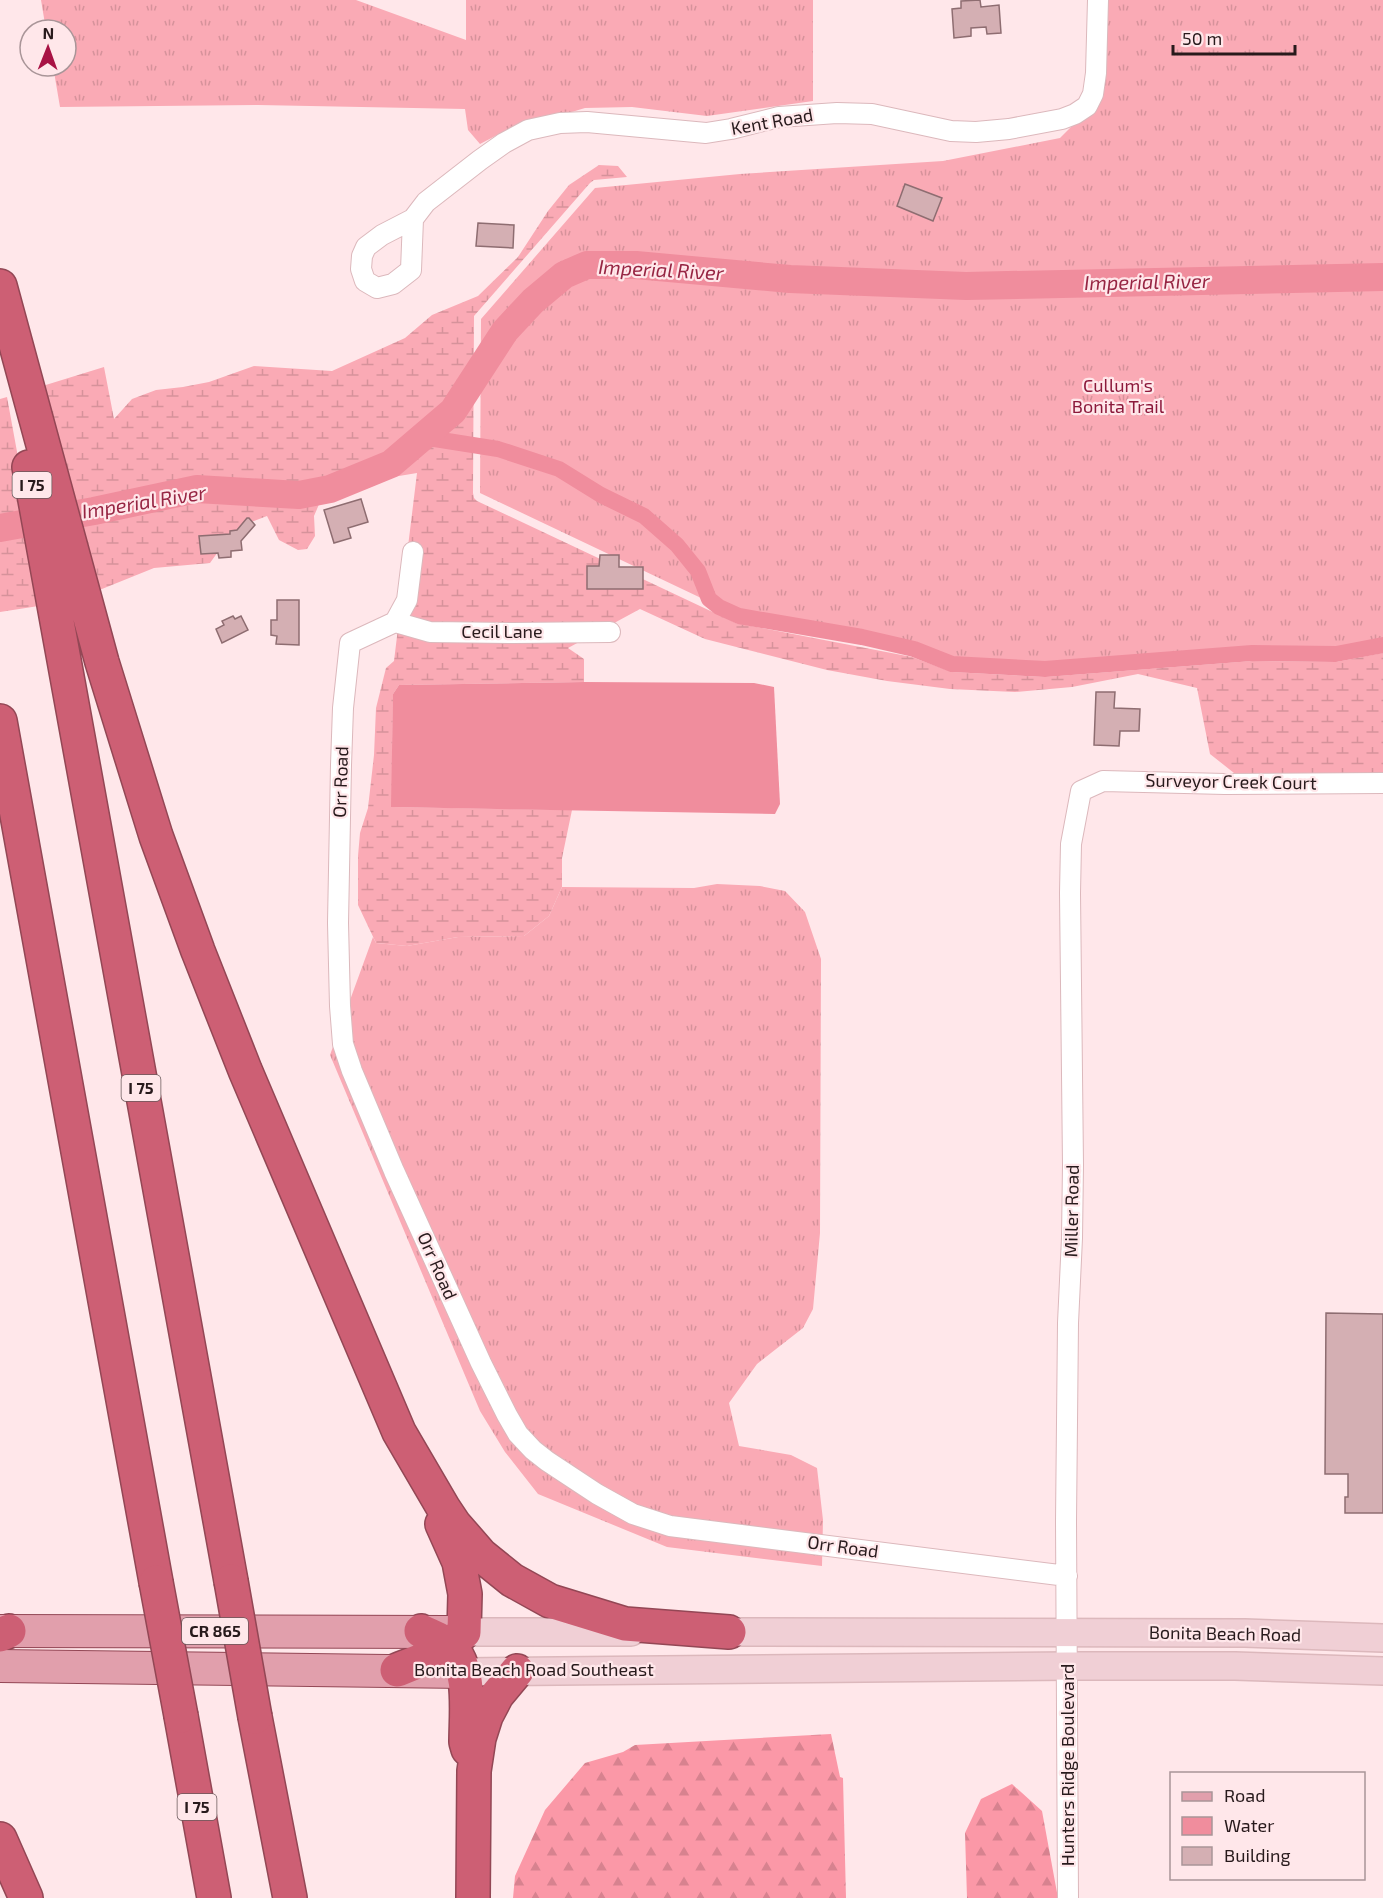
<svg xmlns="http://www.w3.org/2000/svg" width="1383" height="1898" viewBox="0 0 1383 1898" font-family="'Exo 2',sans-serif">
	<style>
		.grass { fill: url(#grass-tufts) }
		.forest { fill: url(#forest-firs) }
		.wetland { fill: url(#wetland-marsh) }
		.water { fill: #f08d9d }
		.lines { fill: none; stroke-linecap: round; stroke-linejoin: round }
		.canal { stroke: #f08d9d; stroke-width: 16 }
		.river { stroke: #f08d9d; stroke-width: 28 }
		.building { fill: #d4afb3; stroke: #8e6d71; stroke-width: 1.5 }
		.street-casing { stroke: #dcb8bc; stroke-width: 22 }
		.secondary-casing { stroke: #dcb8bc; stroke-width: 30 }
		.primary-casing { stroke: #934755; stroke-width: 34 }
		.highway-casing { stroke: #934755; stroke-width: 36 }
		.street { stroke: #fff; stroke-width: 20 }
		.secondary { stroke: #f0cfd5; stroke-width: 27 }
		.primary { stroke: #e19fac; stroke-width: 32 }
		.highway { stroke: #cd5f74; stroke-width: 33 }
		.highway-bridge-casing { stroke: #934755; stroke-width: 36; stroke-linecap: butt }
		.highway-bridge { stroke: #cd5f74; stroke-width: 33 }
		.labels { text-anchor: middle; stroke-width: 4.5; stroke-linejoin: round; paint-order: stroke }
		.shield { fill: #ffe7ea; stroke: #68585a; stroke-width: 1.5 }
		.shield-label { font-size: 16px; font-weight: bold; fill: #281a1c }
		.street-label { font-size: 18px; fill: #281a1c; stroke: #ffe7ea }
		.park-label { font-size: 18px; fill: #8c193b; stroke: #ffe7ea }
		.water-label { font-size: 20px; font-style: italic; fill: #972543; stroke: #ffe7ea }
	</style>
	<defs>
		<pattern id="grass-tufts" width="24" height="20" patternUnits="userSpaceOnUse" patternTransform="scale(1.5)"><rect width="24" height="20" fill="#faaab5"/><path d="M3 7l-1-3M5 7V3M7 7l1-3M15 17l-1-3M17 17v-4M19 17l1-3" fill="none" stroke="#d6929b"/></pattern>
		<pattern id="forest-firs" width="22" height="20" patternUnits="userSpaceOnUse" patternTransform="scale(1.5)"><rect width="22" height="20" fill="#fb98a7"/><path d="M5 1l3.5 6h-7zM16 11l3.5 6h-7z" fill="#d7828f"/></pattern>
		<pattern id="wetland-marsh" width="20" height="14" patternUnits="userSpaceOnUse" patternTransform="scale(1.5)"><rect width="20" height="14" fill="#faaab5"/><path d="M1 5h8M5 5V1M11 12h8M15 12V8" fill="none" stroke="#d6929b"/></pattern>
	</defs>
	<rect width="100%" height="100%" fill="#ffe7ea"/>
	<!-- grass -->
	<path class="grass" d="M 41,0 L 356,0 L 466,40 L 466,0 L 813,0 L 813,101 L 707,116 L 632,107 L 585,108 L 499,134 L 480,144 L 468,130 L 465,109 L 258,105 L 60,107 L 53,66 L 66,66 L 66,30 L 46,30 Z
		M 1105,0 L 1383,0 L 1383,645 L 1336,654 L 1252,653 L 1045,669 L 952,664 L 914,649 L 739,616 L 480,493 L 481,319 L 595,188 L 740,174 L 943,161 L 1060,138 L 1104,94 Z
		M 717,884 L 760,886 L 785,891 L 805,912 L 821,959 L 820,1233 L 813,1309 L 803,1328 L 757,1364 L 729,1403 L 739,1446 L 791,1455 L 817,1468 L 823,1520 L 822,1566 L 667,1547 L 538,1494 L 505,1452 L 480,1411 L 330,1055 L 373,937 L 376,943 L 407,946 L 458,937 L 524,936 L 549,916 L 562,887 L 694,888 Z"/>
	<!-- forest -->
	<path class="forest" d="M 831,1734 L 840,1777 L 843,1778 L 846,1898 L 513,1898 L 515,1876 L 545,1810 L 585,1763 L 623,1752 L 635,1745 Z
		M 1012,1784 L 1042,1811 L 1058,1898 L 967,1898 L 965,1833 L 981,1799 Z"/>
	<!-- wetland -->
	<path class="wetland" d="M 599,165 L 618,166 L 627,177 L 594,180 L 590,183 L 474,316 L 473,493 L 474,498 L 477,501 L 736,623 L 912,657 L 952,672 L 1045,677 L 1252,661 L 1336,662 L 1383,653 L 1383,783 L 1253,788 L 1210,754 L 1197,688 L 1138,674 L 1072,687 L 1015,692 L 950,689 L 887,681 L 827,670 L 705,639 L 640,609 L 568,648 L 584,659 L 584,682 L 399,685 L 393,694 L 392,807 L 572,810 L 562,858 L 562,887 L 549,916 L 524,936 L 458,937 L 407,946 L 376,943 L 358,905 L 358,856 L 360,833 L 368,808 L 374,755 L 376,708 L 386,668 L 394,661 L 417,473 L 393,477 L 368,488 L 335,494 L 320,502 L 314,516 L 315,536 L 307,549 L 298,550 L 279,540 L 267,516 L 243,525 L 225,542 L 210,563 L 154,568 L 92,593 L 36,388 L 104,367 L 114,419 L 132,399 L 156,390 L 183,387 L 209,382 L 254,366 L 332,371 L 405,338 L 432,315 L 478,296 L 518,257 L 548,211 L 569,185 Z
		M 7,397 L 45,605 L 0,612 L 0,399 Z"/>
	<!-- water -->
	<path class="water" d="M 584,682 L 754,683 L 774,687 L 780,804 L 775,814 L 391,807 L 393,694 L 399,685 Z"/>
	<g class="lines">
		<!-- canal -->
		<path class="canal" d="M 422,437 L 498,449 L 559,469 L 601,495 L 644,516 L 677,545 L 698,571 L 709,599 L 719,607 L 739,616 L 862,637 L 914,649 L 952,664 L 1045,669 L 1252,653 L 1336,654 L 1383,645"/>
		<!-- river -->
		<path class="river" d="M 0,528 L 94,511 L 197,489 L 299,495 L 330,489 L 391,464 L 453,411 L 505,331 L 533,301 L 564,275 L 587,265 L 636,265 L 790,279 L 966,286 L 1383,277"/>
	</g>
	<!-- building -->
	<path class="building" d="M 980,0 L 981,7 L 999,5 L 1001,33 L 987,34 L 986,27 L 971,28 L 971,36 L 954,38 L 952,9 L 961,8 L 961,1 Z
		M 905,184 L 942,198 L 933,221 L 897,206 Z
		M 478,223 L 514,225 L 513,248 L 476,246 Z
		M 361,499 L 368,522 L 348,528 L 351,538 L 334,543 L 324,510 Z
		M 247,518 L 249,518 L 255,525 L 241,541 L 242,550 L 231,551 L 231,557 L 219,558 L 218,553 L 201,554 L 199,536 L 230,534 L 230,531 L 237,530 Z
		M 600,555 L 619,555 L 619,567 L 643,567 L 643,589 L 587,589 L 587,566 L 599,566 Z
		M 277,600 L 299,600 L 299,645 L 276,644 L 277,636 L 271,635 L 271,620 L 277,620 Z
		M 233,616 L 235,619 L 241,616 L 248,630 L 222,643 L 216,629 L 224,625 L 222,621 Z
		M 1096,692 L 1115,692 L 1114,708 L 1140,709 L 1139,731 L 1120,731 L 1119,746 L 1094,745 Z
		M 1326,1313 L 1383,1314 L 1383,1513 L 1345,1513 L 1345,1497 L 1348,1497 L 1348,1474 L 1325,1474 Z"/>
	<g class="lines">
		<defs>
			<path id="street" d="M 413,219 L 411,270 L 393,284 L 377,288 L 365,281 L 361,269 L 362,256 L 366,247 L 382,235 L 413,219 L 426,202 L 480,160 L 504,143 L 528,130 L 560,123 L 587,122 L 706,133 L 731,129 L 779,117 L 837,113 L 872,114 L 951,131 L 976,132 L 1009,129 L 1062,119 L 1075,114 L 1087,106 L 1093,94 L 1096,73 L 1098,0
				M 413,552 L 407,600 L 395,622 L 350,643 L 343,708 L 341,765 L 338,923 L 340,1006 L 343,1044 L 352,1071 L 394,1171 L 481,1363 L 507,1415 L 518,1434 L 533,1450 L 547,1461 L 597,1494 L 633,1514 L 670,1526 L 1067,1576
				M 395,622 L 430,632 L 514,633 L 610,632
				M 1068,1898 L 1066,1521 L 1068,1323 L 1072,1238 L 1073,1165 L 1070,893 L 1071,844 L 1081,791 L 1103,781 L 1225,784 L 1383,783"/>
			<path id="secondary" d="M 464,1632 L 631,1632
				M 708,1632 L 1245,1633 L 1383,1638
				M 464,1672 L 1068,1666 L 1235,1666 L 1383,1671"/>
			<path id="primary" d="M 0,1631 L 448,1632
				M 0,1666 L 464,1672"/>
			<path id="highway" d="M 0,286 L 102,662 L 156,836 L 198,951 L 245,1070 L 399,1432 L 444,1509 L 454,1524 L 481,1555 L 512,1580 L 550,1601 L 625,1624 L 729,1632
				M 29,467 L 231,1581
				M 0,721 L 156,1582
				M 421,1631 C 431,1636 442,1639 450,1647 C 472,1668 466,1713 466,1742 L 468,1749
				M 0,1635 L 9,1631
				M 397,1670 C 426,1659 441,1654 464,1632 L 465,1594 L 459,1562 L 442,1524
				M 181,1716 L 214,1898
				M 255,1717 L 290,1898
				M 0,1839 L 26,1898
				M 473,1898 L 474,1771 L 479,1738 L 486,1716 L 497,1695 L 517,1671"/>
		</defs>
		<!-- street casing -->
		<use href="#street" class="street-casing"/>
		<!-- secondary casing -->
		<use href="#secondary" class="secondary-casing"/>
		<!-- primary casing -->
		<use href="#primary" class="primary-casing"/>
		<!-- highway casing -->
		<use href="#highway" class="highway-casing"/>
		<!-- street -->
		<use href="#street" class="street"/>
		<!-- secondary -->
		<use href="#secondary" class="secondary"/>
		<!-- primary -->
		<use href="#primary" class="primary"/>
		<!-- highway -->
		<use href="#highway" class="highway"/>
		<defs>
			<path id="highway-bridge" d="M 231,1581 L 255,1717
				M 156,1582 L 181,1716"/>
		</defs>
		<!-- highway-bridge casing -->
		<use href="#highway-bridge" class="highway-bridge-casing"/>
		<!-- highway-bridge -->
		<use href="#highway-bridge" class="highway-bridge"/>
	</g>
	<g class="labels">
		<!-- shield labels -->
		<g class="shield">
			<rect x="12.5" y="472" width="39" height="26" rx="4.5"/>
			<rect x="121.5" y="1075" width="39" height="26" rx="4.5"/>
			<rect x="182" y="1618" width="66" height="26" rx="4.5"/>
			<rect x="177.5" y="1794" width="39" height="26" rx="4.5"/>
		</g>
		<g class="shield-label">
			<text x="32" y="491">I 75</text>
			<text x="141" y="1094">I 75</text>
			<text x="215" y="1637">CR 865</text>
			<text x="197" y="1813">I 75</text>
		</g>
		<!-- street labels -->
		<g class="street-label">
			<text transform="translate(772 122) rotate(-10)" y="6">Kent Road</text>
			<text x="502" y="638">Cecil Lane</text>
			<text transform="translate(341 782) rotate(-88)" y="6">Orr Road</text>
			<text transform="translate(1231 782) rotate(1)" y="6">Surveyor Creek Court</text>
			<text transform="translate(1072 1211) rotate(-89)" y="6">Miller Road</text>
			<text transform="translate(437 1266) rotate(66)" y="6">Orr Road</text>
			<text transform="translate(843 1547) rotate(8)" y="6">Orr Road</text>
			<text transform="translate(1225 1634) rotate(1)" y="6">Bonita Beach Road</text>
			<text x="534" y="1676">Bonita Beach Road Southeast</text>
			<text transform="translate(1068 1765) rotate(-90)" y="6">Hunters Ridge Boulevard</text>
		</g>
		<!-- park labels -->
		<g class="park-label">
			<text x="1118" y="392">Cullum's<tspan x="1118" dy="21">Bonita Trail</tspan></text>
		</g>
		<!-- water labels -->
		<g class="water-label">
			<text transform="translate(661 270) rotate(3)" y="7">Imperial River</text>
			<text transform="translate(1147 282) rotate(-1)" y="7">Imperial River</text>
			<text transform="translate(144 502) rotate(-9)" y="7">Imperial River</text>
		</g>
	</g>
	<!-- legend -->
	<rect x="1170" y="1772" width="195" height="108" fill="#ffe7ea" stroke="#a99598" stroke-width="1.5"/>
	<rect x="1182" y="1792" width="30" height="9" fill="#e19fac" stroke="#a99598" stroke-width="1.5"/>
	<text x="1224" y="1802" font-size="18" fill="#281a1c">Road</text>
	<rect x="1182" y="1817" width="30" height="18" fill="#f08d9d" stroke="#a99598" stroke-width="1.5"/>
	<text x="1224" y="1832" font-size="18" fill="#281a1c">Water</text>
	<rect x="1182" y="1847" width="30" height="18" fill="#d4afb3" stroke="#a99598" stroke-width="1.5"/>
	<text x="1224" y="1862" font-size="18" fill="#281a1c">Building</text>
	<!-- north arrow -->
	<g transform="translate(48 48) rotate(1)"><circle r="28" fill="#ffe7ea" stroke="#a99598" stroke-width="1.5"/>
	<path d="M0-4.5L10 22L0 15L-10 22Z" fill="#a81244"/>
	<text y="-9" font-size="16" font-weight="bold" text-anchor="middle" fill="#281a1c">N</text>
	</g>
	<!-- scale -->
	<path d="M1173 45v9h122v-9" fill="none" stroke="#281a1c" stroke-width="3"/>
	<text x="1182" y="45" font-size="18" fill="#281a1c" stroke="#ffe7ea" stroke-width="4.5" paint-order="stroke">50 m</text>
</svg>
